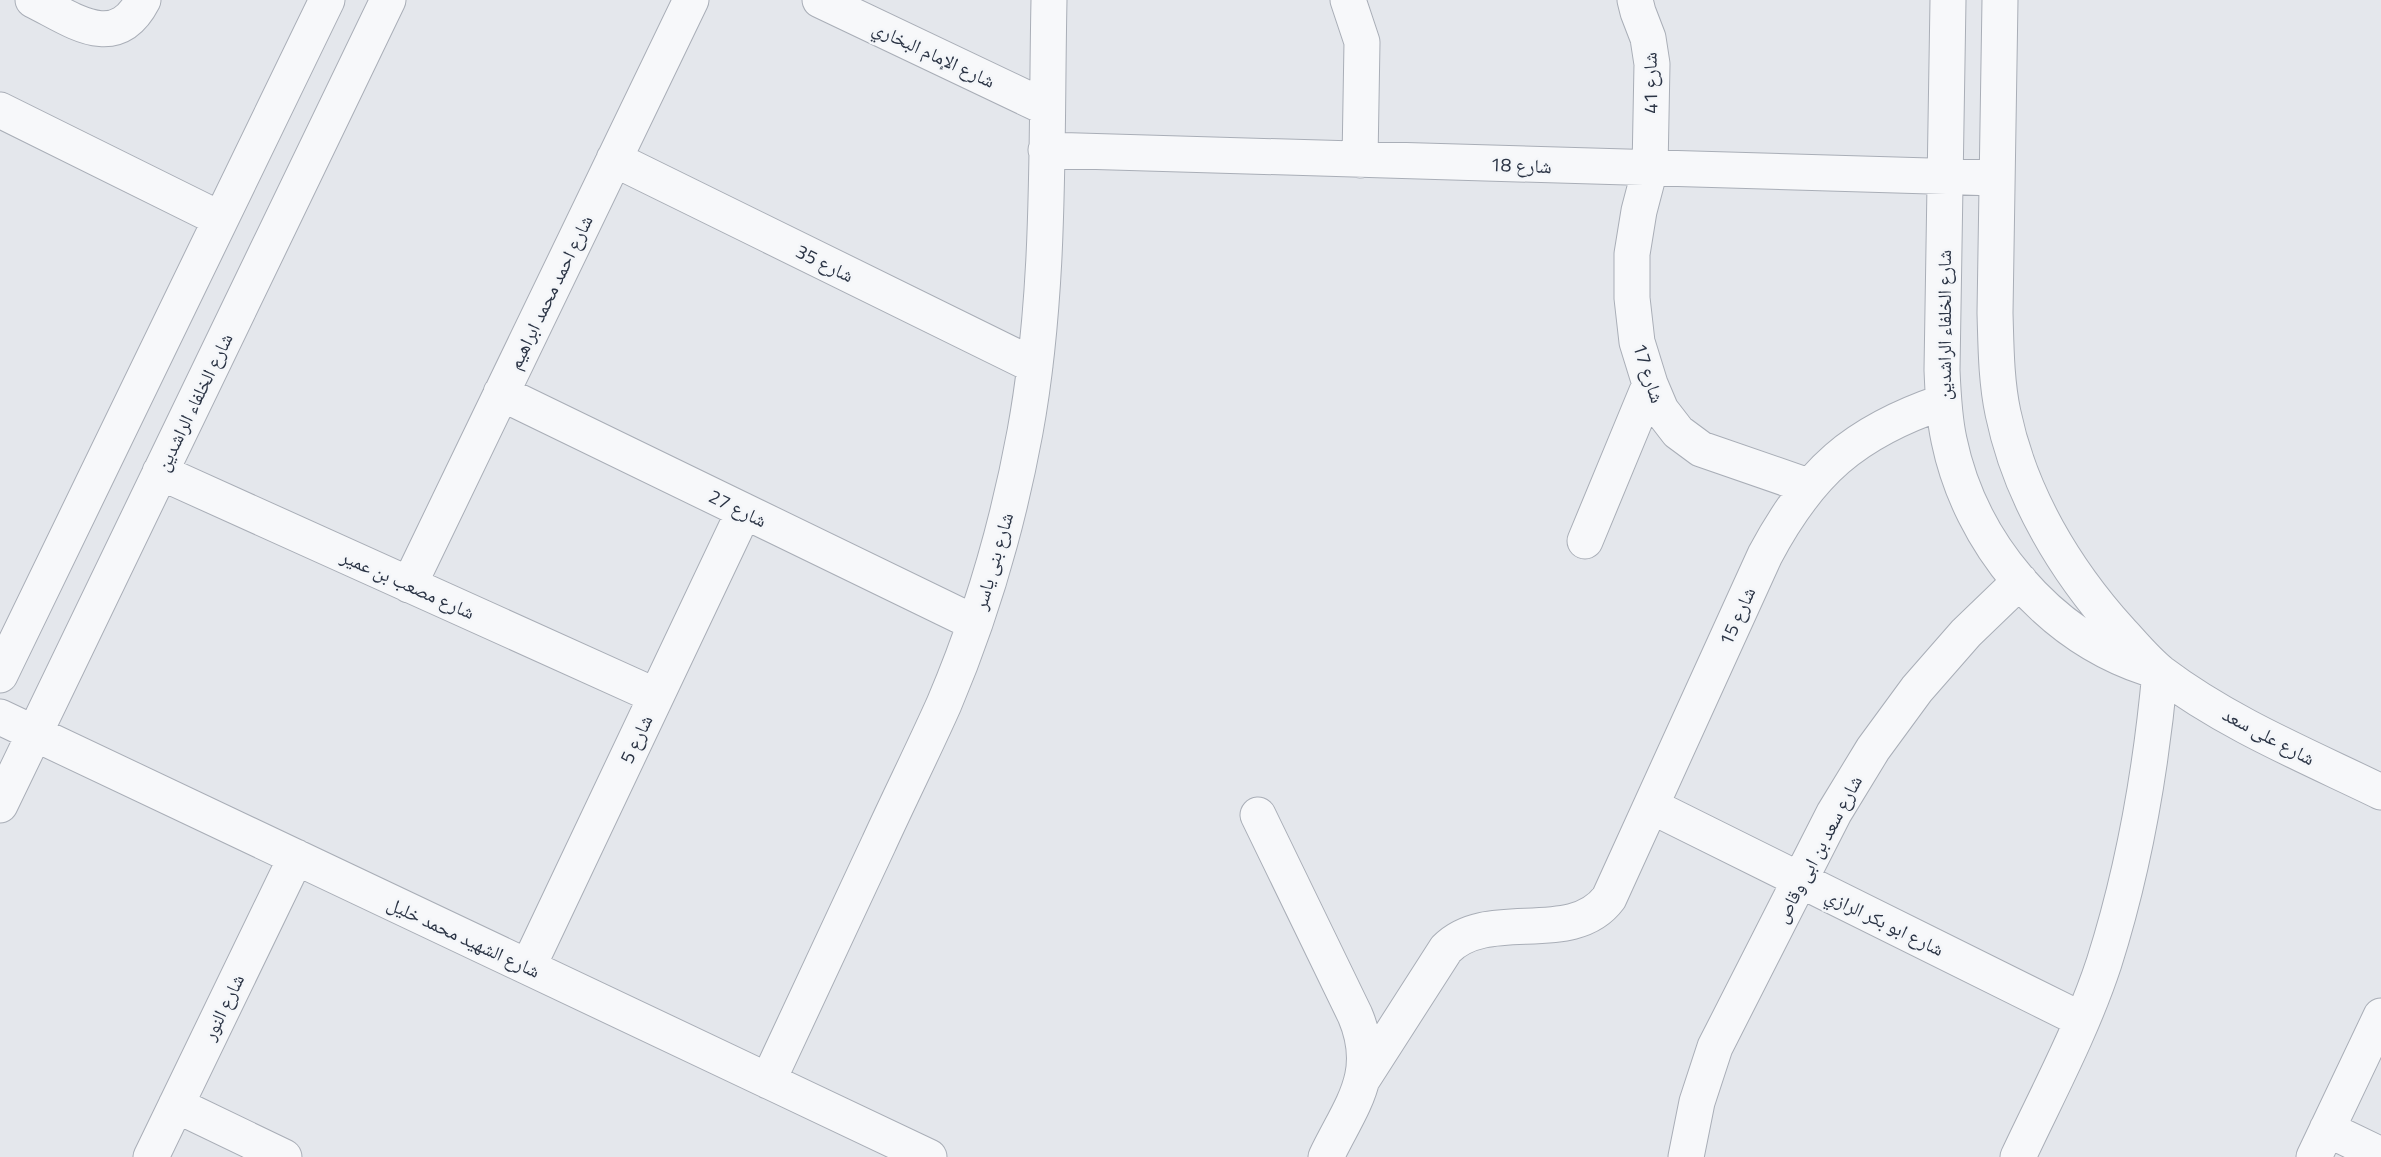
<svg xmlns="http://www.w3.org/2000/svg" width="2381" height="1157" viewBox="0 0 2381 1157" font-family="'Titillium Web','Noto Naskh Arabic',sans-serif">
	<style>
		.lines { fill: none; stroke-linecap: round; stroke-linejoin: round }
		.minor-casing { stroke: #a9aeb7; stroke-width: 37 }
		.minor { stroke: #f7f8fa; stroke-width: 35 }
		.labels { text-anchor: middle; stroke-width: 5; stroke-linejoin: round; paint-order: stroke }
		.street-label { font-size: 19px; fill: #2b3445; stroke: #f4f6f9 }
	</style>
	<rect width="100%" height="100%" fill="#e4e7ec"/>
	<g class="lines">
		<defs>
			<path id="minor" d="M 33,0 C 72,19 115,54 143,0
				M 820,0 L 1047,108
				M 1348,0 L 1362,42 L 1360,160
				M 1635,0 L 1638,12 L 1648,38 L 1652,64 L 1650,169 L 1639,211 L 1632,254 L 1632,298 L 1637,342 L 1650,384 L 1661,410 L 1678,432 L 1701,449 L 1808,486
				M 1948,0 L 1942,370 C 1943,394 1944,417 1949,440 C 1970,542 2047,635 2147,668
				M 2000,0 L 1995,313 C 1996,346 1996,380 2003,413 C 2020,495 2065,570 2120,631 C 2133,645 2146,661 2161,673 C 2227,723 2307,756 2381,792
				M 0,110 L 220,219
				M 1046,150 L 1997,178
				M 614,159 L 1035,366
				M 501,393 L 975,623
				M 160,472 L 656,696
				M 1585,541 L 1650,384
				M 409,585 L 691,0
				M 0,675 L 327,0
				M 0,717 L 929,1157
				M 0,805 L 388,0
				M 1651,806 L 2082,1020
				M 1258,815 L 1355,1015 C 1380,1074 1351,1105 1326,1157
				M 528,967 L 744,511
				M 1362,1080 L 1446,949 C 1488,906 1572,948 1609,898 L 1765,555 C 1809,472 1854,432 1943,402
				M 768,1081 C 805,1001 842,922 879,843 C 900,797 923,751 944,704 C 981,617 1008,524 1025,432 C 1051,290 1046,144 1049,0
				M 176,1105 L 284,1157
				M 2327,1129 L 2381,1155
				M 151,1157 L 296,857
				M 1686,1157 L 1697,1102 L 1715,1047 L 1834,813 L 1873,749 L 1917,689 L 1966,633 L 2020,581
				M 2018,1157 C 2048,1093 2082,1030 2104,963 C 2134,869 2151,770 2160,672
				M 2314,1157 L 2381,1016"/>
		</defs>
		<!-- minor casing -->
		<use href="#minor" class="minor-casing"/>
		<!-- minor -->
		<use href="#minor" class="minor"/>
	</g>
	<g class="labels">
		<!-- street labels -->
		<g class="street-label">
			<text transform="translate(934 54) rotate(25)" y="7">شارع الإمام البخاري</text>
			<text transform="translate(1650 83) rotate(-91)" y="7">شارع 41</text>
			<text transform="translate(1521 165) rotate(2)" y="7">شارع 18</text>
			<text transform="translate(825 263) rotate(26)" y="7">شارع 35</text>
			<text transform="translate(550 292) rotate(-64)" y="7">شارع احمد محمد ابراهيم</text>
			<text transform="translate(1944 325) rotate(-90)" y="7">شارع الخلفاء الراشدين</text>
			<text transform="translate(1649 373) rotate(72)" y="7">شارع 17</text>
			<text transform="translate(194 402) rotate(-64)" y="7">شارع الخلفاء الراشدين</text>
			<text transform="translate(738 508) rotate(26)" y="7">شارع 27</text>
			<text transform="translate(993 561) rotate(-74)" y="7">شارع بنى ياسر</text>
			<text transform="translate(408 584) rotate(24)" y="7">شارع مصعب بن عمير</text>
			<text transform="translate(1737 616) rotate(-66)" y="7">شارع 15</text>
			<text transform="translate(2269 736) rotate(28)" y="7">شارع على سعد</text>
			<text transform="translate(636 739) rotate(-65)" y="7">شارع 5</text>
			<text transform="translate(1818 849) rotate(-62)" y="7">شارع سعد بن ابى وقاص</text>
			<text transform="translate(1885 922) rotate(26)" y="7">شارع ابو بكر الرازي</text>
			<text transform="translate(464 937) rotate(25)" y="7">شارع الشهيد محمد خليل</text>
			<text transform="translate(223 1007) rotate(-64)" y="7">شارع النور</text>
		</g>
	</g>
</svg>
